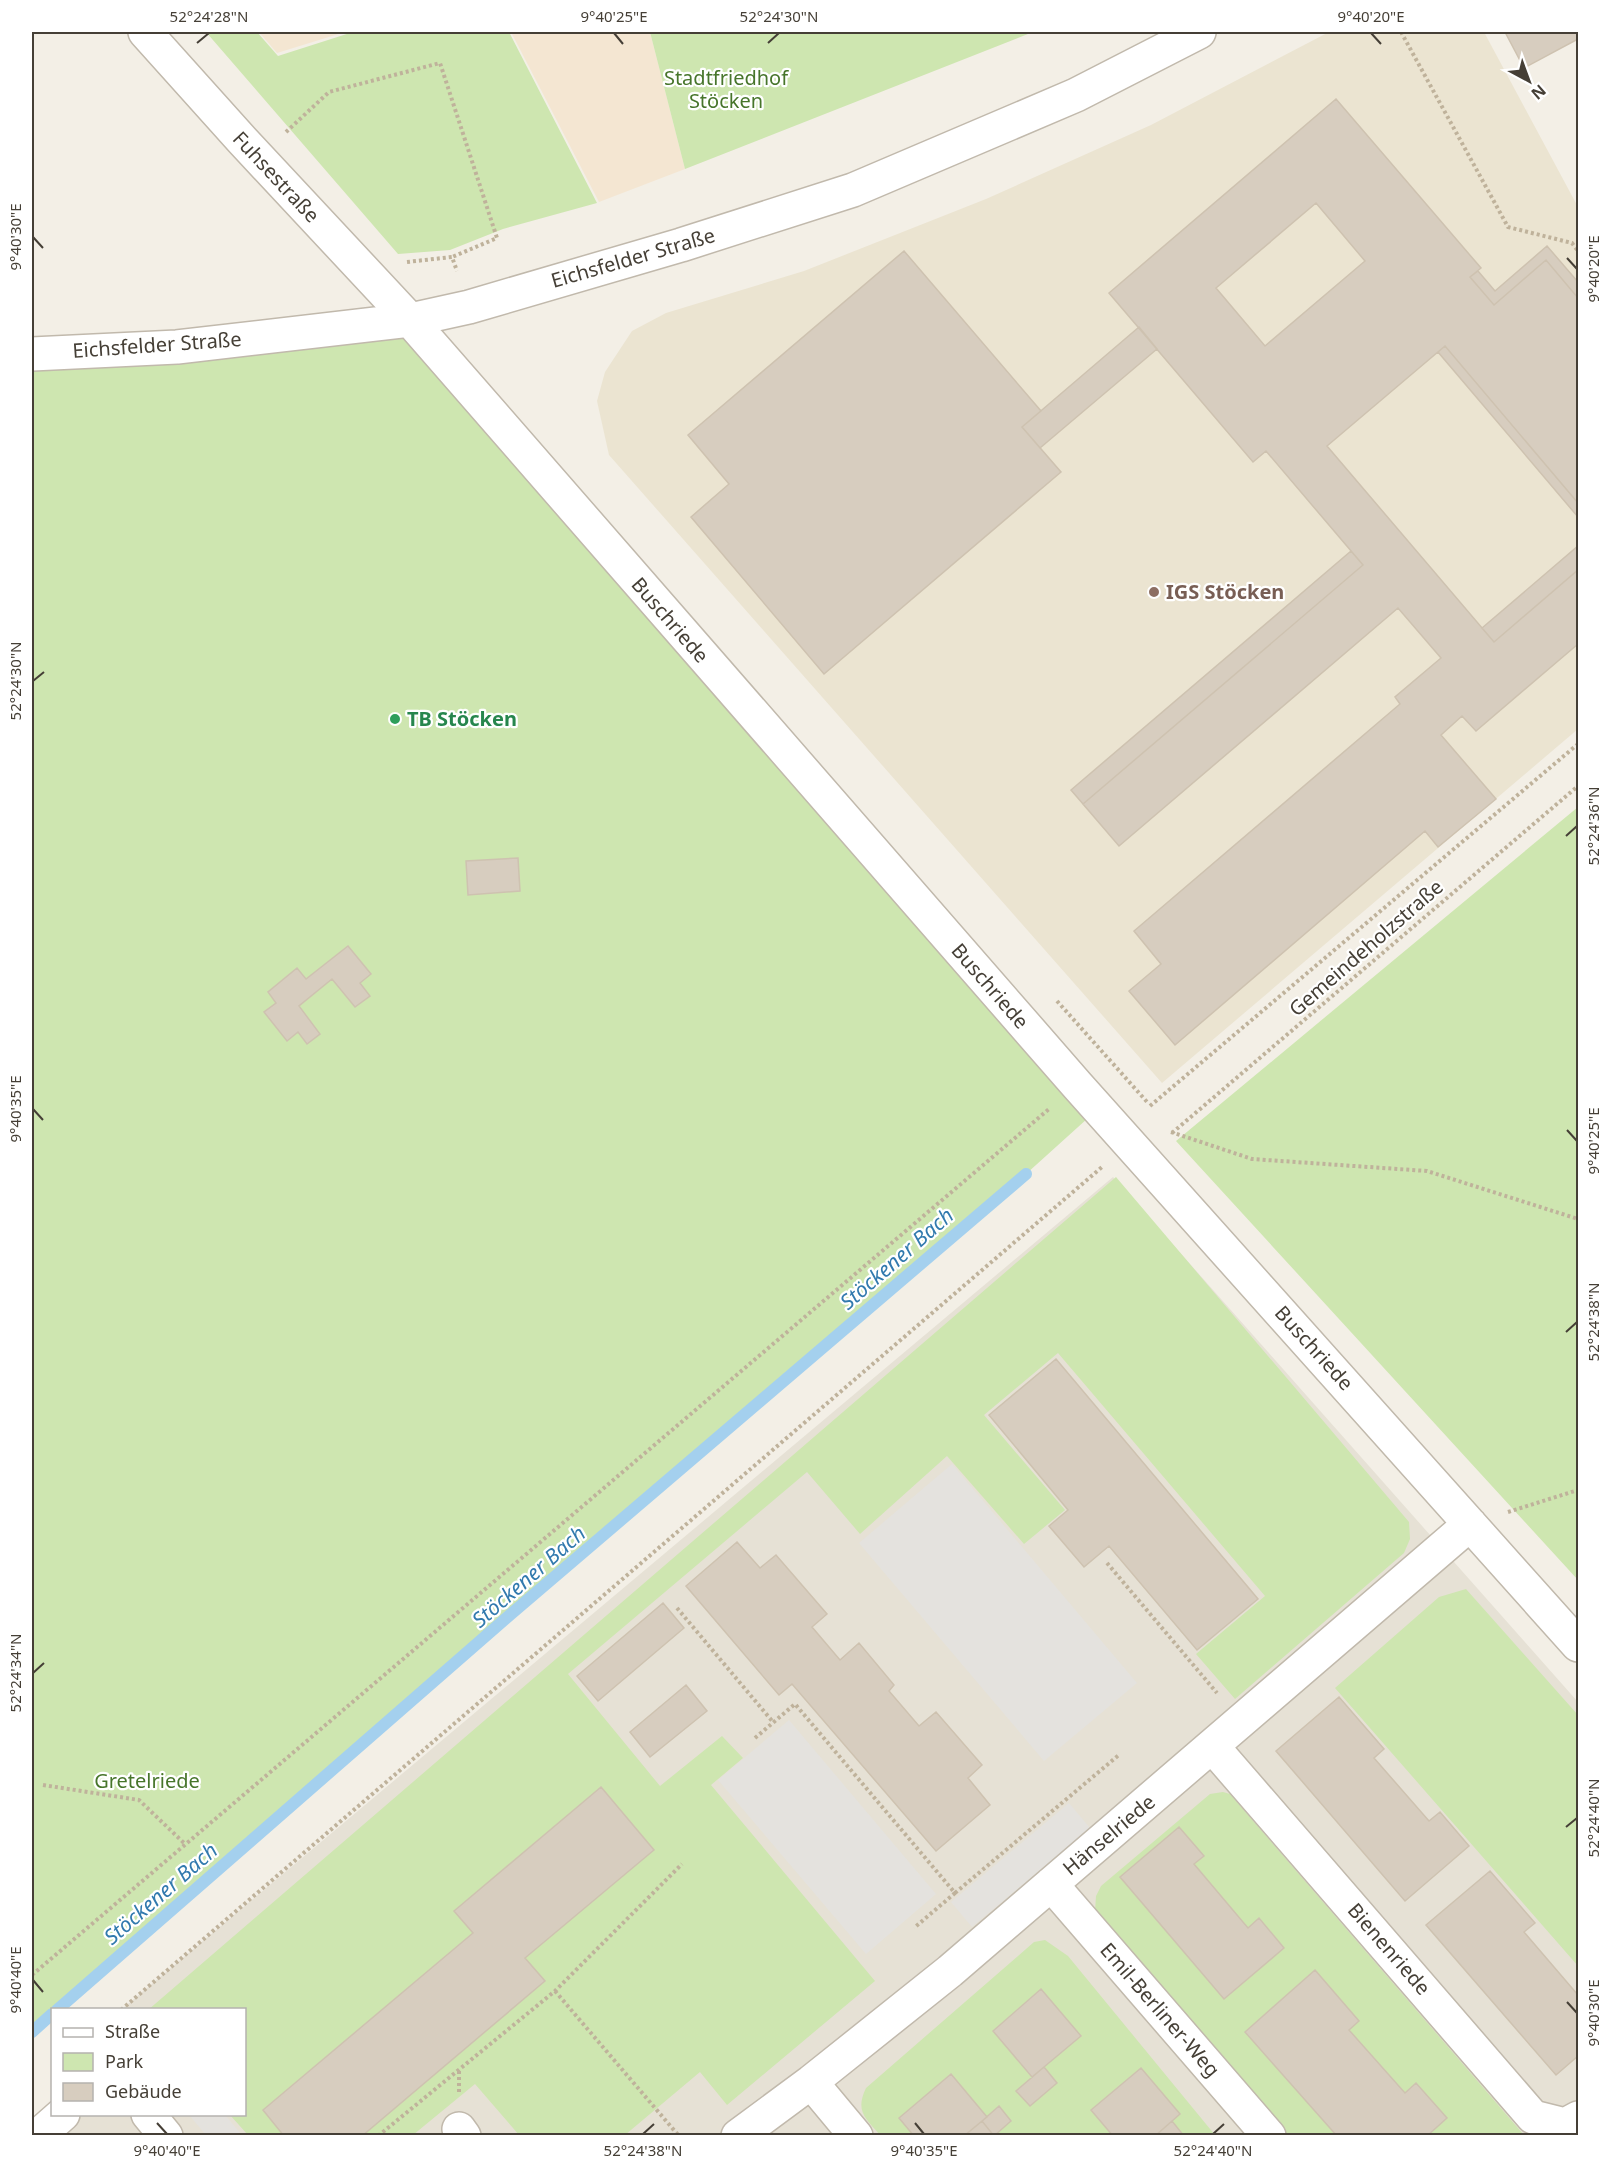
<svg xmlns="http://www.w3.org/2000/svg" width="1610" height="2167" viewBox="0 0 1610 2167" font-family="'Noto Sans',sans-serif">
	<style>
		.residential { fill: #e6e1d5 }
		.commercial { fill: #f4e6d2 }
		.education { fill: #ebe4d1 }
		.green { fill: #cee6b0 }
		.parking { fill: #e4e2de }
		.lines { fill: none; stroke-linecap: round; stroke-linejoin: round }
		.stream { stroke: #a4d0ee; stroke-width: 12 }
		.building { fill: #d7cdbf; stroke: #cec2b0; stroke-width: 1.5; fill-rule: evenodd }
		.minor-casing { stroke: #c1b9ac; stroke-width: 36 }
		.path { stroke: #bfb29b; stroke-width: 4; stroke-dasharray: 3 3; stroke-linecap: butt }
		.minor { stroke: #fff; stroke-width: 33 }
		.ticks { fill: none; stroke: #453f36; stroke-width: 2 }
		.education-dot { fill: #8d6e63; stroke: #fff; stroke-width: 2 }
		.leisure-dot { fill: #2e9e5b; stroke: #fff; stroke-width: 2 }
		.labels { text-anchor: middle; stroke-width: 4.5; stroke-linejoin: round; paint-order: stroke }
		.park-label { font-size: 20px; fill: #47752b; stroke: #fff }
		.street-label { font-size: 20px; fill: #453f36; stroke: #fff }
		.education-label { font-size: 20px; font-weight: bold; fill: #785e54; stroke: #fff; text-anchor: start }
		.leisure-label { font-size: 20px; font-weight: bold; fill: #27864d; stroke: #fff; text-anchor: start }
		.water-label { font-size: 21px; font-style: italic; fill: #327aae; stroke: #fff }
		.neatline { fill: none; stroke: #453f36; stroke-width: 2 }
		.ticks-label { font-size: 15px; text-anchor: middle; fill: #453f36 }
	</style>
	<rect width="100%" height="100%" fill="#f3efe6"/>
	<!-- residential -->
	<path class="residential" d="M 1113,1177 L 1578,1702 L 1578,2135 L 38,2136 L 63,2115 L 244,2114 L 244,2010 L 122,2009 Z"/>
	<!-- commercial -->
	<path class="commercial" d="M 259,32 L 345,32 L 277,53 Z
		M 511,32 L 650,32 L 685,169 L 599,202 Z"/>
	<!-- education -->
	<path class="education" d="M 1329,32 L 1484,32 L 1578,207 L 1578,729 L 1162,1083 L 609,455 L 597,401 L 605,372 L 632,331 L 666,313 L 804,271 L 986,199 L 1151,125 Z"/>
	<!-- green -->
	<path class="green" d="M 206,32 L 257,32 L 278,56 L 353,32 L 509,32 L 597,203 L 503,229 L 450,250 L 398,254 Z
		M 650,32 L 1033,32 L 685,169 Z
		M 410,320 L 1098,1109 L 1026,1174 L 511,1614 L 57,2009 L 52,2010 L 52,2014 L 32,2032 L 32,354 Z
		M 1578,807 L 1578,1580 L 1176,1141 Z
		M 1116,1177 L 1409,1522 L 1410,1539 L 1404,1553 L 1235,1699 L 1196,1654 L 1265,1596 L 1058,1353 L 984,1415 L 1065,1510 L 1024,1544 L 947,1456 L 860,1534 L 807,1472 L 568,1674 L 660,1786 L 722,1736 L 743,1758 L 711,1785 L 875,1981 L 727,2105 L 700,2072 L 625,2135 L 519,2135 L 475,2084 L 413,2135 L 248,2135 L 230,2115 L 244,2114 L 244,2010 L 148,2010 Z
		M 1466,1589 L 1578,1715 L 1578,1966 L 1335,1688 L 1439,1597 Z
		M 1223,1792 L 1230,1794 L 1524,2135 L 1284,2135 L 1095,1911 L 1096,1896 L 1101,1886 L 1210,1794 Z
		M 1045,1940 L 1068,1956 L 1215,2135 L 880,2135 C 865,2118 855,2111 866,2088 L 1034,1942 Z"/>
	<!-- parking -->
	<path class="parking" d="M 952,1464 L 1137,1683 L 1044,1761 L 859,1543 Z
		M 789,1720 L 936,1894 L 866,1954 L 718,1780 Z
		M 1069,1803 L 1090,1828 L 972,1927 L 951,1902 Z
		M 189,2115 L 225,2115 L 242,2135 L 206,2135 Z"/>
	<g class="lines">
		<!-- stream -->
		<path class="stream" d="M 57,2010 L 511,1614 L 1026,1174
			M 32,2032 L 52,2014"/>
	</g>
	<!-- building -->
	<path class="building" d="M 1505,32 L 1578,32 L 1578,39 L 1524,68 Z
		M 1336,99 L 1481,268 L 1470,277 L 1494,305 L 1546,260 L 1578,298 L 1578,503 L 1445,346 L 1327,446 L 1494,642 L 1578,570 L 1578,644 L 1476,731 L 1462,716 L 1441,735 L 1496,799 L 1438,847 L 1425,831 L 1175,1045 L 1129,991 L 1161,964 L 1134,931 L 1400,704 L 1395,697 L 1441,658 L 1398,608 L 1119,846 L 1083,804 L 1363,565 L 1266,451 L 1253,462 L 1109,293 ZM 1316,203 L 1365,261 L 1265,346 L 1216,288 Z
		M 1547,246 L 1578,282 L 1578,298 L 1546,260 L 1494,305 L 1470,277 L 1478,271 L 1495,291 Z
		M 904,251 L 1041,411 L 1022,427 L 1061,472 L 824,674 L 691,517 L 729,484 L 688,435 Z
		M 1139,327 L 1157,349 L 1040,448 L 1022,427 Z
		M 1445,346 L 1578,503 L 1578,517 L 1438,352 Z
		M 1578,546 L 1578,570 L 1494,642 L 1482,628 Z
		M 1351,551 L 1363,565 L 1083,804 L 1071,790 Z
		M 518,858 L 520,891 L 468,895 L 466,861 Z
		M 348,946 L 371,974 L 360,983 L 370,996 L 355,1007 L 332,979 L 299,1006 L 320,1034 L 307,1044 L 298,1032 L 287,1041 L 264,1012 L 276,1003 L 268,992 L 297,968 L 306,979 Z
		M 1056,1359 L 1258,1599 L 1197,1650 L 1109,1546 L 1084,1567 L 1049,1526 L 1068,1510 L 989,1415 Z
		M 737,1542 L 760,1568 L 776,1555 L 827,1614 L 812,1627 L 840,1660 L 859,1643 L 894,1685 L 889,1691 L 919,1726 L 936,1712 L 982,1765 L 968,1778 L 990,1805 L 936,1851 L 792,1684 L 779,1695 L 686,1586 Z
		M 663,1603 L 684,1628 L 598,1701 L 577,1676 Z
		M 686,1685 L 707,1711 L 650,1757 L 630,1732 Z
		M 1339,1697 L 1384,1749 L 1374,1758 L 1429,1821 L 1440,1812 L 1469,1846 L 1405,1901 L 1276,1751 Z
		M 601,1787 L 654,1850 L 525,1958 L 545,1981 L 362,2136 L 284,2136 L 263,2110 L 473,1933 L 454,1911 Z
		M 1179,1827 L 1204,1856 L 1194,1864 L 1248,1928 L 1259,1918 L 1284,1948 L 1224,1999 L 1120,1877 Z
		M 1490,1871 L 1535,1923 L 1524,1932 L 1578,1995 L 1578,2056 L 1556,2075 L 1426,1925 Z
		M 1315,1970 L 1359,2021 L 1349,2030 L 1405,2093 L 1416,2083 L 1447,2118 L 1427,2136 L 1337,2136 L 1245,2032 Z
		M 1041,1989 L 1081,2036 L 1032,2077 L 993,2031 Z
		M 1044,2067 L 1057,2083 L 1030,2106 L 1016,2091 Z
		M 1141,2068 L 1180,2114 L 1155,2136 L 1113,2136 L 1091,2110 Z
		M 951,2074 L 987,2117 L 964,2136 L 914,2136 L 899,2118 Z
		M 999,2106 L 1011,2121 L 994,2136 L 982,2121 Z
		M 982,2121 L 994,2136 L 964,2136 Z
		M 1172,2121 L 1184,2136 L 1155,2136 Z"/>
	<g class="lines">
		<defs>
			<path id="minor" d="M 145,32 L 242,140 L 410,320 L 1077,1085 L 1578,1645
				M 32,354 L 177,347 L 410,320 L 469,307 L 681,245 L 853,190 L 1076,95 L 1199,32
				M 1212,1746 L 1533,2117 L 1565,2125 L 1578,2118
				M 1051,1884 L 1269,2136
				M 811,2082 L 856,2136
				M 148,2114 L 166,2136
				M 459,2129 L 464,2136
				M 38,2136 L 63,2114
				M 738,2136 L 811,2082 L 950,1971 L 1470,1524"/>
		</defs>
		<!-- minor casing -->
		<use href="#minor" class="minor-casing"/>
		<!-- path -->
		<path class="path" d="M 1401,32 L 1508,227 L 1572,243 L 1578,251
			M 286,132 L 329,92 L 440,63 L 497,238 L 452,257
			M 407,262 L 452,257 L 457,271
			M 1057,1001 L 1148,1103
			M 1150,1106 L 1578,744
			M 1171,1132 L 1252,1159 L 1427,1171 L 1578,1219
			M 1172,1133 L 1578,786
			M 1508,1512 L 1578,1490
			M 1107,1563 L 1217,1693
			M 677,1608 L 773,1722
			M 755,1738 L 795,1704 L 955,1893 L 914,1928
			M 43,1785 L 139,1800 L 185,1844
			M 955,1893 L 1120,1754
			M 32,1975 L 1049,1109
			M 555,1991 L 679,2136
			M 121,2010 L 1102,1167
			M 459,2092 L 459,2070
			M 378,2136 L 555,1991 L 682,1864"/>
		<!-- minor -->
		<use href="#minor" class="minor"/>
	</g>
	<!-- ticks -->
	<path class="ticks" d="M 614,33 L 623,44M 1371,33 L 1381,44M 197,43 L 209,33M 768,43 L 779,33M 33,237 L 43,248M 1567,258 L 1577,269M 33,681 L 44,672M 1566,836 L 1577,826M 33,1109 L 43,1120M 1567,1130 L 1577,1141M 1566,1332 L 1577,1322M 33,1673 L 44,1663M 1566,1827 L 1577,1818M 33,1980 L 43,1992M 1567,2002 L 1577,2013M 157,2123 L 167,2134M 915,2123 L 924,2134M 643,2134 L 654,2124M 1213,2134 L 1224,2124"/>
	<!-- markers -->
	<circle class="education-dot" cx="1154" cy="592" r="6"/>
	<circle class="leisure-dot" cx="395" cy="719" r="6"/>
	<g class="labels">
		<!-- park labels -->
		<g class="park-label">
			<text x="726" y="85">Stadtfriedhof<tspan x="726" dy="23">Stöcken</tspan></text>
			<text x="147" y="1788">Gretelriede</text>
		</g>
		<!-- street labels -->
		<g class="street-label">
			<text transform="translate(276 177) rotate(47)" y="7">Fuhsestraße</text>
			<text transform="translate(633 258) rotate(-16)" y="7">Eichsfelder Straße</text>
			<text transform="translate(157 345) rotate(-4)" y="7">Eichsfelder Straße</text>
			<text transform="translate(670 620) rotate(49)" y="7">Buschriede</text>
			<text transform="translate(1366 948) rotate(-41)" y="7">Gemeindeholzstraße</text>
			<text transform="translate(990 986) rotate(49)" y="7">Buschriede</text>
			<text transform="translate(1314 1348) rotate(48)" y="7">Buschriede</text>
			<text transform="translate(1109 1835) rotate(-40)" y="7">Hänselriede</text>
			<text transform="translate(1389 1949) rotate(49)" y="7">Bienenriede</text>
			<text transform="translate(1160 2010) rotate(49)" y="7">Emil-Berliner-Weg</text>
		</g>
		<!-- education labels -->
		<g class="education-label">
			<text x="1166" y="599">IGS Stöcken</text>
		</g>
		<!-- leisure labels -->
		<g class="leisure-label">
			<text x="407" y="726">TB Stöcken</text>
		</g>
		<!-- water labels -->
		<g class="water-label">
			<text transform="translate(897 1259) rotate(-41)" y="7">Stöckener Bach</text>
			<text transform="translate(529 1577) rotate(-41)" y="7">Stöckener Bach</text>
			<text transform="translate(161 1894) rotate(-41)" y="7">Stöckener Bach</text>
		</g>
	</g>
	<!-- border -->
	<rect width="1610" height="2167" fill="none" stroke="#ffffff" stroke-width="66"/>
	<!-- legend -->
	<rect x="51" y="2008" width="195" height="108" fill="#ffffff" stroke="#b5b2af" stroke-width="1.5"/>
	<rect x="63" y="2028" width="30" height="9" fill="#ffffff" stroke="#b5b2af" stroke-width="1.5"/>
	<text x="105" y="2038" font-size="18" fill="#453f36">Straße</text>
	<rect x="63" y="2053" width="30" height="18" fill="#cee6b0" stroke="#b5b2af" stroke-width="1.5"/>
	<text x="105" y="2068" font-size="18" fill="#453f36">Park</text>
	<rect x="63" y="2083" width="30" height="18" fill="#d7cdbf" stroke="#b5b2af" stroke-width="1.5"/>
	<text x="105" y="2098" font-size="18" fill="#453f36">Gebäude</text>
	<!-- north arrow -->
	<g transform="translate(1529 81) rotate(139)" stroke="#ffffff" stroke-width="4.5" paint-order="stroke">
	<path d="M0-4.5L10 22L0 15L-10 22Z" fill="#453f36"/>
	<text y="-9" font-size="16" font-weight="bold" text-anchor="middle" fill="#453f36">N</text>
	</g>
	<rect x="33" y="33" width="1544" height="2101" class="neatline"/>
	<g class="ticks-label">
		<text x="209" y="22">52°24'28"N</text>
		<text x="614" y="22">9°40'25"E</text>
		<text x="779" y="22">52°24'30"N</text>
		<text x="1371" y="22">9°40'20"E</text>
		<text transform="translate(16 237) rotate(-90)" y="5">9°40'30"E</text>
		<text transform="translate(1594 269) rotate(-90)" y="5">9°40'20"E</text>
		<text transform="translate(16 681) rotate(-90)" y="5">52°24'30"N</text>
		<text transform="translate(1594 826) rotate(-90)" y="5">52°24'36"N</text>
		<text transform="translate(16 1109) rotate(-90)" y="5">9°40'35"E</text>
		<text transform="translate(1594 1141) rotate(-90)" y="5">9°40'25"E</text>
		<text transform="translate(1594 1322) rotate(-90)" y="5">52°24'38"N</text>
		<text transform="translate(16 1673) rotate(-90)" y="5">52°24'34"N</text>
		<text transform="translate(1594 1818) rotate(-90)" y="5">52°24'40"N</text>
		<text transform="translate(16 1980) rotate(-90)" y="5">9°40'40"E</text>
		<text transform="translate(1594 2013) rotate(-90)" y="5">9°40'30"E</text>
		<text x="167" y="2156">9°40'40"E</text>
		<text x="643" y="2156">52°24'38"N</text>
		<text x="924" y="2156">9°40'35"E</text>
		<text x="1213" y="2156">52°24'40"N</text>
	</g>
</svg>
